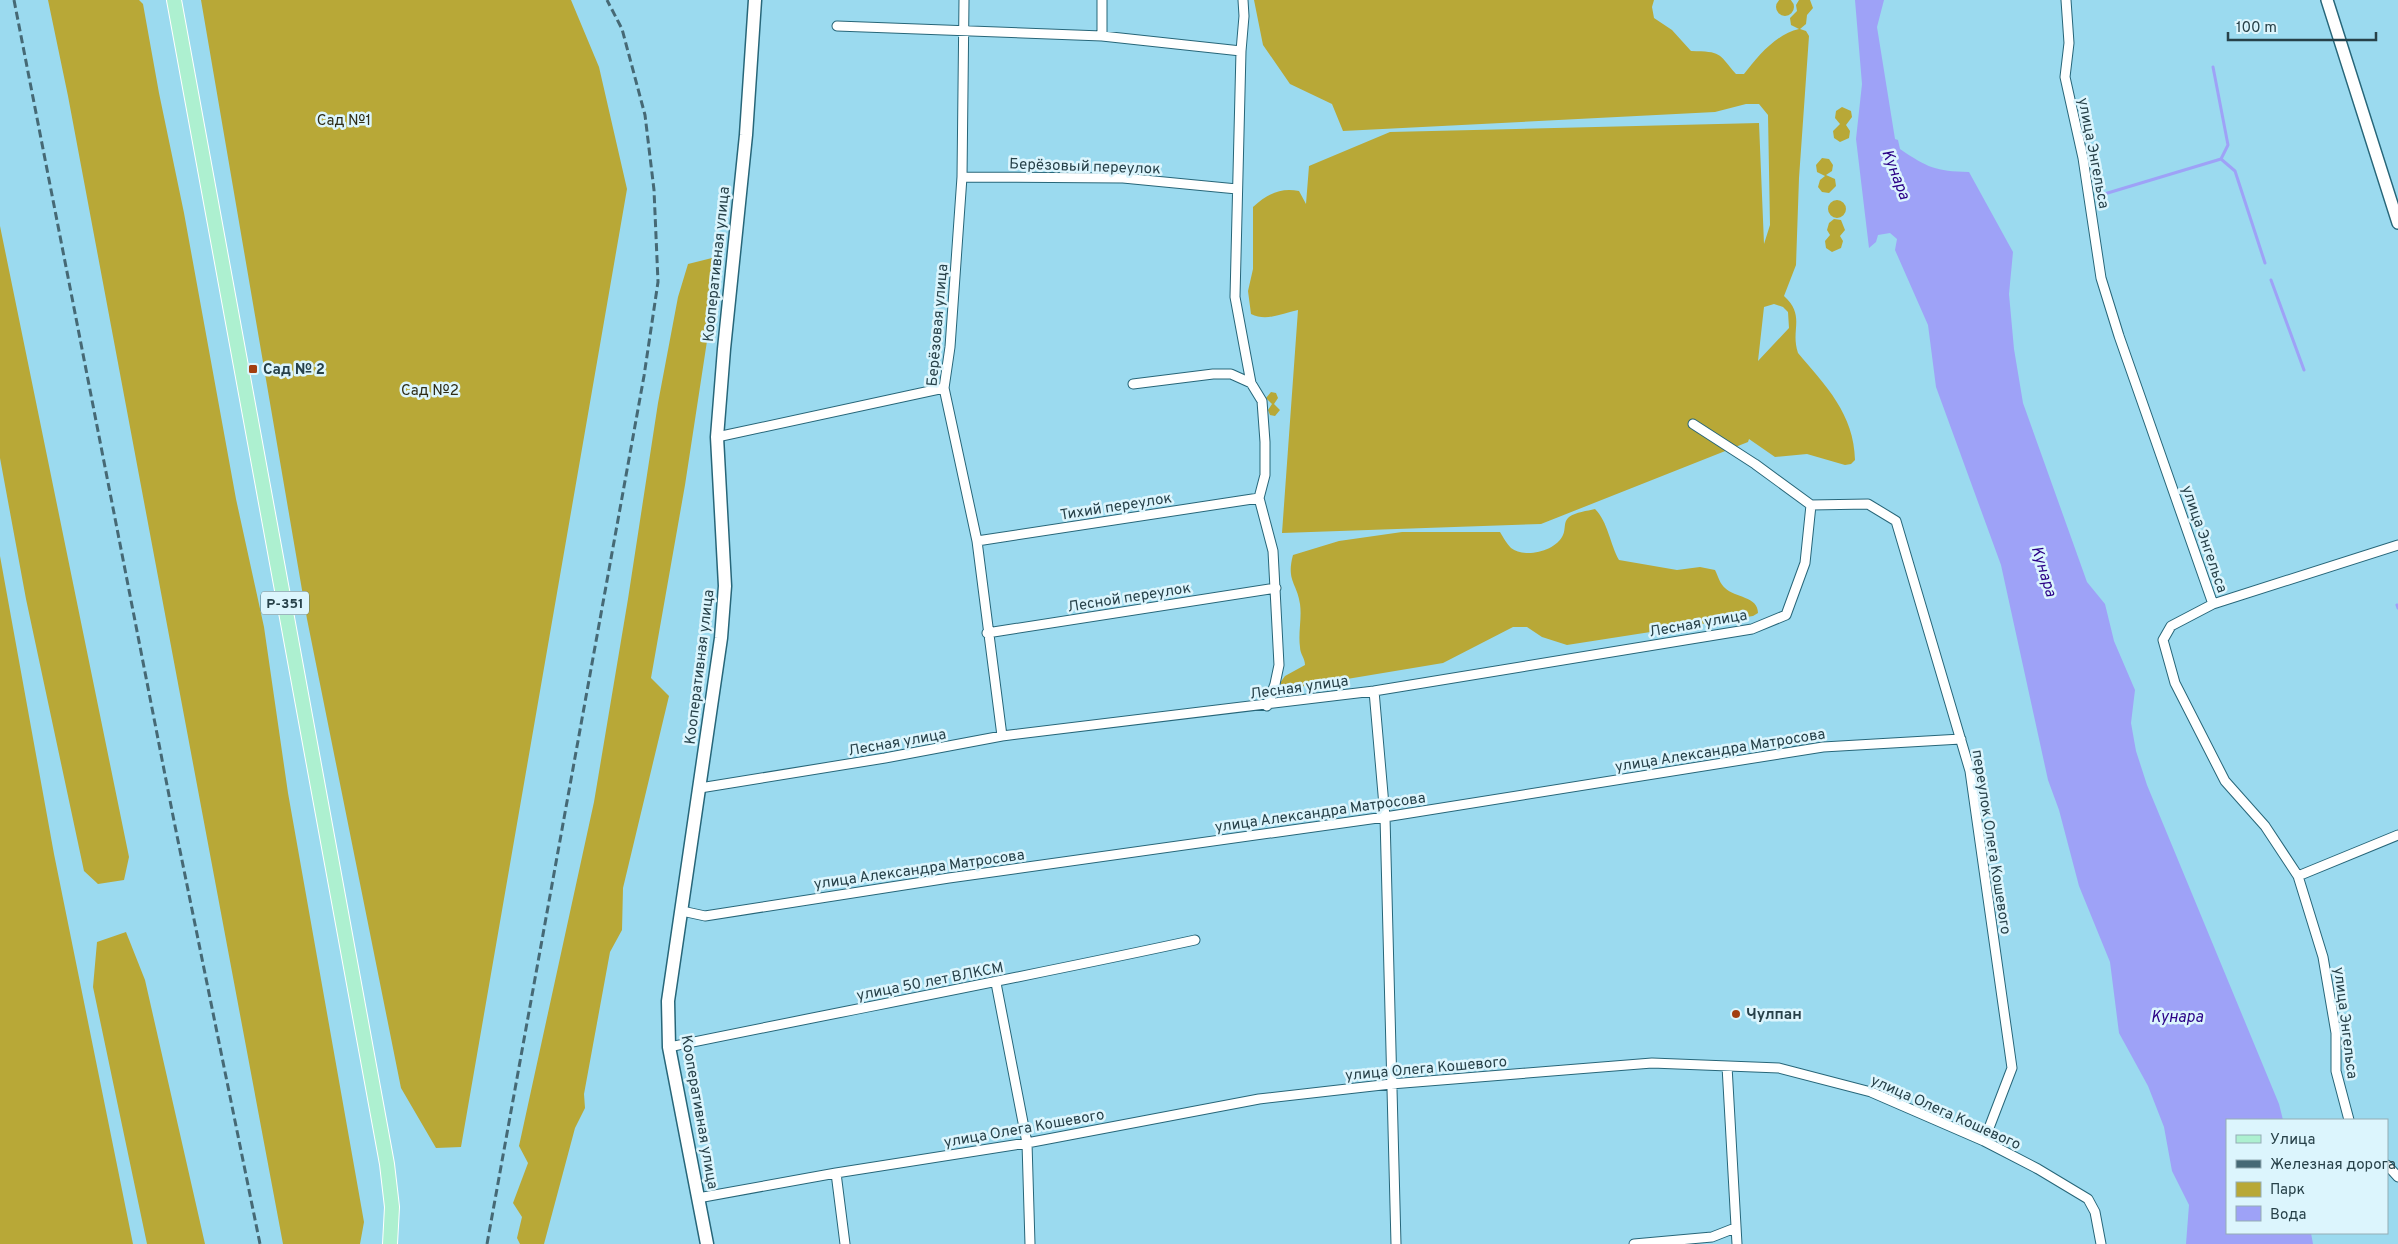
<svg xmlns="http://www.w3.org/2000/svg" width="2398" height="1244" viewBox="0 0 2398 1244" font-family="Overpass,sans-serif">
	<style>
		.green { fill: #b8a837; fill-rule: evenodd }
		.water { fill: #9ea2f7 }
		.lines { fill: none; stroke-linecap: round; stroke-linejoin: round }
		.stream { stroke: #9ea2f7; stroke-width: 3 }
		.minor-casing { stroke: #276679; stroke-width: 11 }
		.tertiary-casing { stroke: #276679; stroke-width: 14 }
		.secondary-casing { stroke: #276679; stroke-width: 15 }
		.primary-casing { stroke: #fff; stroke-width: 16 }
		.minor { stroke: #fff; stroke-width: 9 }
		.tertiary { stroke: #fff; stroke-width: 11 }
		.secondary { stroke: #fff; stroke-width: 12 }
		.primary { stroke: #adf0d0; stroke-width: 14 }
		.rail { stroke: #466975; stroke-width: 3; stroke-dasharray: 8 4; stroke-linecap: butt }
		.poi-dot { fill: #a33e10; stroke: #dcf5fd; stroke-width: 2 }
		.labels { text-anchor: middle; stroke-width: 5; stroke-linejoin: round; paint-order: stroke }
		.shield { fill: #dcf5fd; stroke: #5d777f; stroke-width: 1 }
		.shield-label { font-size: 14px; font-weight: bold; fill: #274149 }
		.park-label { font-size: 15px; fill: #2f2c16; stroke: #dcf5fd }
		.street-label { font-size: 15px; fill: #274149; stroke: #dcf5fd }
		.poi-label { font-size: 15px; font-weight: bold; fill: #274149; stroke: #dcf5fd; text-anchor: start }
		.water-label { font-size: 16px; font-style: italic; fill: #2a0186; stroke: #dcf5fd }
	</style>
	<rect width="100%" height="100%" fill="#9bdaef"/>
	<!-- green -->
	<path class="green" d="M1776 7a9 9 0 1 1 18 0a9 9 0 1 1-18 0Z
		M 48,0 L 139,0 L 143,4 L 159,93 L 184,213 L 236,499 L 264,627 L 288,793 L 364,1222 L 360,1244 L 283,1244 L 68,96 Z
		M 201,0 L 571,0 L 599,67 L 627,189 L 461,1147 L 436,1148 L 401,1088 L 307,619 Z
		M 1254,0 L 1654,0 L 1652,7 L 1654,18 L 1672,30 L 1691,51 C 1722,52 1717,52 1736,74 L 1744,74 C 1758,56 1776,34 1799,29 L 1791,25 L 1790,18 L 1797,11 L 1796,5 L 1799,0 L 1810,0 L 1813,8 L 1807,15 L 1806,24 L 1800,29 L 1806,31 L 1809,36 L 1799,178 L 1796,265 L 1784,296 C 1806,316 1790,330 1798,353 C 1826,386 1854,414 1855,460 L 1851,464 L 1845,465 L 1807,454 L 1775,457 L 1749,439 L 1748,442 L 1541,524 L 1282,533 L 1298,310 C 1282,313 1267,322 1251,314 L 1248,291 L 1253,269 L 1253,207 C 1267,194 1281,187 1299,191 L 1306,204 L 1309,166 L 1390,132 L 1759,123 L 1764,244 L 1770,225 L 1768,115 L 1759,104 L 1746,104 L 1715,112 L 1343,131 L 1332,104 L 1290,84 L 1263,45 ZM 1774,304 L 1783,307 L 1788,312 L 1789,328 L 1758,361 L 1764,307 Z
		M 1842,107 L 1851,111 L 1852,117 L 1846,125 L 1850,131 L 1849,138 L 1840,142 L 1834,138 L 1833,131 L 1840,124 L 1835,118 L 1836,111 Z
		M 1822,158 L 1829,159 L 1833,165 L 1832,171 L 1826,175 L 1835,179 L 1836,186 L 1829,193 L 1822,192 L 1818,187 L 1820,180 L 1825,176 L 1817,172 L 1816,165 Z
		M1828 209a9 9 0 1 1 18 0a9 9 0 1 1-18 0Z
		M 1834,219 L 1841,220 L 1845,230 L 1840,236 L 1843,241 L 1841,248 L 1832,252 L 1826,248 L 1825,241 L 1830,235 L 1827,230 L 1829,223 Z
		M 0,226 L 129,857 L 124,880 L 98,884 L 84,871 L 26,599 L 0,458 Z
		M 720,256 L 685,485 L 651,678 L 669,696 L 623,888 L 622,930 L 610,952 L 584,1094 L 585,1108 L 575,1128 L 544,1244 L 520,1244 L 517,1238 L 522,1217 L 513,1203 L 528,1163 L 519,1146 L 594,802 L 628,599 L 658,403 L 678,297 L 688,264 Z
		M 1271,392 L 1276,393 L 1278,398 L 1274,404 L 1280,410 L 1275,416 L 1270,415 L 1268,410 L 1272,404 L 1266,398 Z
		M 1595,509 C 1608,522 1610,544 1619,560 L 1677,570 L 1700,567 L 1715,570 C 1718,576 1720,584 1725,588 C 1735,598 1758,596 1758,613 L 1753,616 L 1567,645 L 1542,637 L 1527,627 L 1513,627 L 1443,663 L 1299,687 L 1282,687 L 1280,683 L 1285,676 L 1305,665 C 1305,658 1300,654 1300,647 C 1298,633 1302,618 1300,604 C 1297,583 1286,581 1293,555 L 1339,541 L 1402,532 L 1500,532 C 1503,537 1507,544 1511,548 C 1525,559 1556,551 1563,535 C 1566,529 1563,522 1569,517 C 1576,512 1587,511 1595,509 Z
		M 0,556 L 54,854 L 133,1244 L 0,1244 Z
		M 126,932 L 145,980 L 205,1244 L 147,1244 L 93,987 L 97,942 Z"/>
	<!-- water -->
	<path class="water" d="M 1855,0 L 1884,0 L 1877,27 L 1895,139 L 1898,140 L 1900,149 C 1928,168 1935,171 1969,172 L 2013,252 L 2009,294 L 2014,349 L 2023,403 L 2087,582 L 2105,604 L 2114,641 L 2135,690 L 2131,723 L 2136,751 L 2147,785 L 2279,1104 L 2283,1120 L 2227,1120 L 2227,1233 L 2311,1233 L 2313,1244 L 2186,1244 L 2189,1205 L 2172,1171 L 2164,1127 L 2148,1086 L 2119,1033 L 2110,962 L 2079,886 L 2059,810 L 2048,780 L 2001,565 L 1936,387 L 1928,325 L 1895,250 L 1897,239 L 1890,233 L 1878,235 L 1876,242 L 1869,248 L 1856,139 L 1862,84 Z"/>
	<g class="lines">
		<!-- stream -->
		<path class="stream" d="M 2221,159 L 2235,171 L 2265,263
			M 2101,195 L 2221,159 L 2228,145 L 2213,67
			M 2271,280 L 2304,370
			M 2397,605 L 2398,608"/>
		<defs>
			<path id="minor" d="M 964,0 L 962,177 L 950,347 L 944,388 L 977,541 L 1002,736
				M 1243,0 L 1244,16 L 1241,51 L 1235,297 L 1251,383 L 1262,401 L 1265,442 L 1265,475 L 1259,498 L 1273,551 L 1279,665 L 1275,684 L 1267,706
				M 2066,0 L 2069,43 L 2065,77 L 2083,158 L 2101,278 L 2119,336 L 2213,604 L 2171,626 L 2163,640 L 2175,683 L 2225,781 L 2265,826 L 2298,876 L 2323,957 L 2336,1033 L 2336,1071 L 2349,1120
				M 837,26 L 1102,36 L 1241,51
				M 1102,36 L 1102,0
				M 962,177 L 1123,178 L 1237,189
				M 1133,384 L 1213,374 L 1231,374 L 1251,383
				M 1693,424 L 1755,464 L 1811,505 L 1868,504 L 1896,521 L 1970,771 L 2012,1068 L 1984,1141
				M 717,437 L 944,388
				M 977,541 L 1259,498
				M 2213,604 L 2398,545
				M 987,633 L 1276,588
				M 1374,691 L 1385,817 L 1396,1244
				M 700,788 L 885,758 L 1002,736 L 1374,691 L 1752,629 L 1786,615 L 1805,563 L 1811,505
				M 2298,876 L 2398,835
				M 682,911 L 705,916 L 949,878 L 1385,817 L 1823,747 L 1961,739
				M 996,983 L 1027,1143 L 1030,1244
				M 669,1047 C 844,1011 1020,978 1195,940
				M 1727,1066 L 1737,1244
				M 2387,1165 L 2398,1177
				M 836,1173 L 845,1244
				M 698,1198 L 836,1173 L 1027,1143 L 1259,1099 L 1391,1084 L 1652,1063 L 1779,1068 L 1871,1092 L 1984,1141 L 2038,1169 L 2088,1199 L 2095,1212 L 2101,1244
				M 1634,1244 L 1712,1237 L 1735,1228"/>
			<path id="tertiary" d="M 2327,0 L 2398,223"/>
			<path id="secondary" d="M 707,1244 L 669,1047 L 668,1001 L 721,638 L 725,586 L 717,437 L 724,349 L 746,135 L 755,0"/>
			<path id="primary" d="M 174,0 L 387,1164 L 392,1207 L 390,1244"/>
		</defs>
		<!-- minor casing -->
		<use href="#minor" class="minor-casing"/>
		<!-- tertiary casing -->
		<use href="#tertiary" class="tertiary-casing"/>
		<!-- secondary casing -->
		<use href="#secondary" class="secondary-casing"/>
		<!-- primary casing -->
		<use href="#primary" class="primary-casing"/>
		<!-- minor -->
		<use href="#minor" class="minor"/>
		<!-- tertiary -->
		<use href="#tertiary" class="tertiary"/>
		<!-- secondary -->
		<use href="#secondary" class="secondary"/>
		<!-- primary -->
		<use href="#primary" class="primary"/>
		<!-- rail -->
		<path class="rail" d="M 14,0 L 174,821 L 260,1244
			M 487,1244 L 644,376 L 658,282 L 654,190 L 645,115 L 622,29 L 607,0"/>
	</g>
	<!-- markers -->
	<g class="poi-dot">
		<rect x="248" y="364" width="10" height="10" rx="2.5"/>
		<circle cx="1736" cy="1014" r="5"/>
	</g>
	<g class="labels">
		<!-- shield labels -->
		<rect class="shield" x="261" y="591.5" width="48" height="23" rx="4"/>
		<g class="shield-label">
			<text x="285" y="608">Р-351</text>
		</g>
		<!-- park labels -->
		<g class="park-label">
			<text x="344" y="125">Сад №1</text>
			<text x="430" y="395">Сад №2</text>
		</g>
		<!-- street labels -->
		<g class="street-label">
			<text transform="translate(2094 153) rotate(79)" y="5">улица Энгельса</text>
			<text transform="translate(1085 166) rotate(2)" y="5">Берёзовый переулок</text>
			<text transform="translate(716 264) rotate(-84)" y="5">Кооперативная улица</text>
			<text transform="translate(937 325) rotate(-85)" y="5">Берёзовая улица</text>
			<text transform="translate(1116 506) rotate(-9)" y="5">Тихий переулок</text>
			<text transform="translate(2205 539) rotate(71)" y="5">улица Энгельса</text>
			<text transform="translate(1129 597) rotate(-9)" y="5">Лесной переулок</text>
			<text transform="translate(1698 623) rotate(-10)" y="5">Лесная улица</text>
			<text transform="translate(699 667) rotate(-83)" y="5">Кооперативная улица</text>
			<text transform="translate(1299 687) rotate(-8)" y="5">Лесная улица</text>
			<text transform="translate(897 742) rotate(-10)" y="5">Лесная улица</text>
			<text transform="translate(1720 750) rotate(-9)" y="5">улица Александра Матросова</text>
			<text transform="translate(1320 812) rotate(-8)" y="5">улица Александра Матросова</text>
			<text transform="translate(1992 842) rotate(81)" y="5">переулок Олега Кошевого</text>
			<text transform="translate(919 869) rotate(-8)" y="5">улица Александра Матросова</text>
			<text transform="translate(930 981) rotate(-11)" y="5">улица 50 лет ВЛКСМ</text>
			<text transform="translate(2346 1023) rotate(83)" y="5">улица Энгельса</text>
			<text transform="translate(1426 1068) rotate(-5)" y="5">улица Олега Кошевого</text>
			<text transform="translate(700 1112) rotate(80)" y="5">Кооперативная улица</text>
			<text transform="translate(1946 1112) rotate(24)" y="5">улица Олега Кошевого</text>
			<text transform="translate(1024 1128) rotate(-10)" y="5">улица Олега Кошевого</text>
		</g>
		<!-- poi labels -->
		<g class="poi-label">
			<text x="263" y="374">Сад № 2</text>
			<text x="1746" y="1019">Чулпан</text>
		</g>
		<!-- water labels -->
		<g class="water-label">
			<text transform="translate(1897 174) rotate(69)" y="6">Кунара</text>
			<text transform="translate(2045 571) rotate(73)" y="6">Кунара</text>
			<text x="2177" y="1022">Кунара</text>
		</g>
	</g>
	<!-- legend -->
	<rect x="2226" y="1119" width="162" height="115" fill="#dcf5fd" stroke="#94adb5"/>
	<rect x="2236" y="1135" width="25" height="8" fill="#adf0d0" stroke="#94adb5"/>
	<text x="2270" y="1144" font-size="15" fill="#274149">Улица</text>
	<rect x="2236" y="1160" width="25" height="8" fill="#466975" stroke="#94adb5"/>
	<text x="2270" y="1169" font-size="15" fill="#274149">Железная дорога</text>
	<rect x="2236" y="1182" width="25" height="15" fill="#b8a837" stroke="#94adb5"/>
	<text x="2270" y="1194" font-size="15" fill="#274149">Парк</text>
	<rect x="2236" y="1206" width="25" height="15" fill="#9ea2f7" stroke="#94adb5"/>
	<text x="2270" y="1219" font-size="15" fill="#274149">Вода</text>
	<!-- scale -->
	<path d="M2228 32v8h148v-8" fill="none" stroke="#274149" stroke-width="2.5"/>
	<text x="2236" y="32" font-size="15" fill="#274149" stroke="#dcf5fd" stroke-width="4" paint-order="stroke">100 m</text>
</svg>
